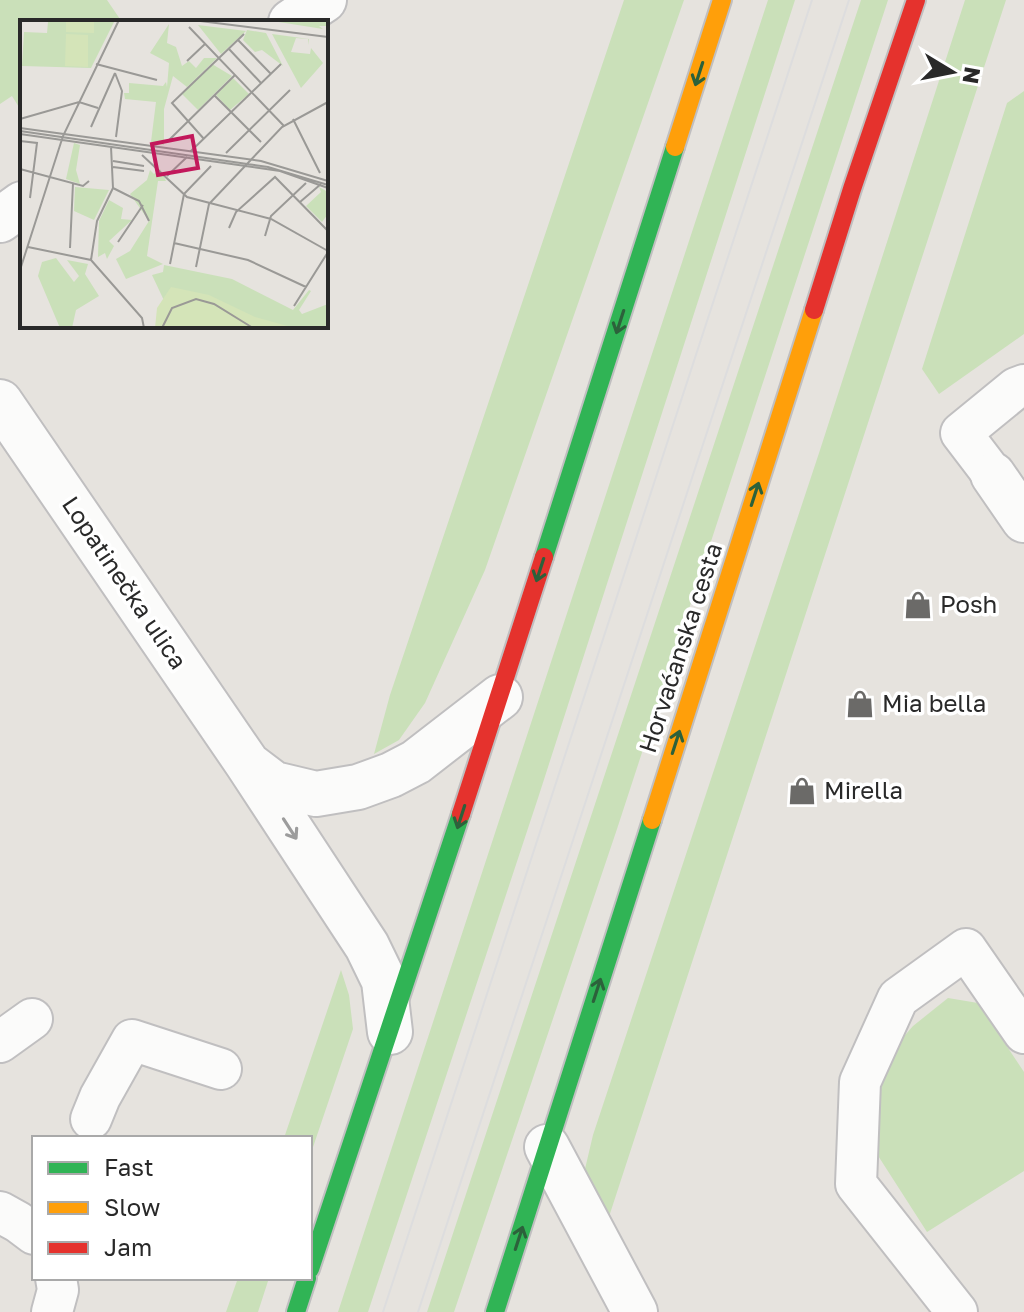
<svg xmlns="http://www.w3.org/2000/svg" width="1024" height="1312" viewBox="0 0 1024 1312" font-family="'Golos Text',sans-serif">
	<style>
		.green { fill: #cae0b9 }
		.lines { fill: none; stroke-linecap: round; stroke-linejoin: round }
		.lane-casing { stroke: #c0bfc0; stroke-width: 44 }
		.street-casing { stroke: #c0bfc0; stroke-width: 48 }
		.fast-casing { stroke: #c0bfc0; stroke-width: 22 }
		.slow-casing { stroke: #c0bfc0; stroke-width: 22 }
		.jam-casing { stroke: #c0bfc0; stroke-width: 22 }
		.lane { stroke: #fbfbfa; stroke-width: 40 }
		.street { stroke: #fbfbfa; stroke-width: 44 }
		.fast { stroke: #30b455; stroke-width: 18 }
		.slow { stroke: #ff9f0a; stroke-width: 18 }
		.jam { stroke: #e5322d; stroke-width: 18 }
		.tram { stroke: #ddddde; stroke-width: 2 }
		.oneway { stroke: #2c613b }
		.oneway2 { stroke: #9c9c9c }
		.labels { text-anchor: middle; stroke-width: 7; stroke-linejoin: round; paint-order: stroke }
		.street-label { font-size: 24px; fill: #292929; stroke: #fff }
		.poi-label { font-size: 24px; fill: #292929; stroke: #fff; text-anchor: start }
		.inset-road { fill: none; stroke: #9a9996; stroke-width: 2 }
		.view { fill: #c2185b; fill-opacity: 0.15; stroke: #c2185b; stroke-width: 4 }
		.inset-edge { fill: none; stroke: #292929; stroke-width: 4 }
	</style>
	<rect width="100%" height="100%" fill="#e6e3de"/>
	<!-- green -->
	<path class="green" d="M 0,0 L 107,0 L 122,22 L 22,22 L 22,112 L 12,96 L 0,104 Z
		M 624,0 L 684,0 L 485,570 L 425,703 L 399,740 L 374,754 L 390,695 Z
		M 768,0 L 795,0 L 539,795 L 368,1312 L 338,1312 Z
		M 861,0 L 888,0 L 617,829 L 454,1312 L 427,1312 Z
		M 965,0 L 1006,0 L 604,1232 L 585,1169 L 593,1135 L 820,450 Z
		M 1024,91 L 1024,334 L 939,394 L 922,369 L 1007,103 Z
		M 341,970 L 349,995 L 353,1029 L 310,1156 L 310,1138 L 284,1138 Z
		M 948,998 L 978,1003 L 1024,1072 L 1024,1171 L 927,1232 L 866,1137 L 885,1058 L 913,1026 Z
		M 238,1278 L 269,1278 L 258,1312 L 226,1312 Z"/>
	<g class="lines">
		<defs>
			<path id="lane" d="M 993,475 L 961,433 L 1016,388 L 1024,385
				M 0,1042 L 32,1019
				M 91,1119 L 100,1097 L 132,1040 L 221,1069
				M 0,1212 L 18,1222 L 34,1234
				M 52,1312 L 58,1290 L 56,1278
				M 957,1312 L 856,1184 L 860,1082 L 898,998 L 966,949 L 1024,1033"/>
			<path id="street" d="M 291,22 L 324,0
				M 0,220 L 22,204
				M 0,402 L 247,763 L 367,946 L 384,981 L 390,1032
				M 993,475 L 1024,520
				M 249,765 L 274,784 L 316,794 L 358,787 L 391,775 L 416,762 L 500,697
				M 547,1147 L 635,1312"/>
			<path id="fast" d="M 544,557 L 675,147
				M 310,1269 L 461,814
				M 296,1312 L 307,1278
				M 495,1312 L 652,820"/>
			<path id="slow" d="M 675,147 L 722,0
				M 652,820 L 814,310"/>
			<path id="jam" d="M 814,310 L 852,189 L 916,0
				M 461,814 L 544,557"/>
		</defs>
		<!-- lane casing -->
		<use href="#lane" class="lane-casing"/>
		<!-- street casing -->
		<use href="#street" class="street-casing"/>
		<!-- fast casing -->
		<use href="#fast" class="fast-casing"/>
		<!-- slow casing -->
		<use href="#slow" class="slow-casing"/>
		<!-- jam casing -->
		<use href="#jam" class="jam-casing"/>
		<!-- lane -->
		<use href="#lane" class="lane"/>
		<!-- street -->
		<use href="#street" class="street"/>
		<!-- fast -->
		<use href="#fast" class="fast"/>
		<!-- slow -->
		<use href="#slow" class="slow"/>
		<!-- jam -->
		<use href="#jam" class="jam"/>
		<!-- tram -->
		<path class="tram" d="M 383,1312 L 812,0
			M 418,1312 L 849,0"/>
	</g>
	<!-- one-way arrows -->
	<defs><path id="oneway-shaft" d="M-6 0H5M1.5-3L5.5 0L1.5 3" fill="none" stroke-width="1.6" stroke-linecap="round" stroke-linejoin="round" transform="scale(2)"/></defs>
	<g class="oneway">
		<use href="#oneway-shaft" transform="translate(699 74) rotate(108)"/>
		<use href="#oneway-shaft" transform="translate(620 322) rotate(108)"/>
		<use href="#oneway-shaft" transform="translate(755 494) rotate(-72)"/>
		<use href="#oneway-shaft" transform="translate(540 570) rotate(108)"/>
		<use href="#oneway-shaft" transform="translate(676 742) rotate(-72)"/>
		<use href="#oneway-shaft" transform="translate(461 817) rotate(108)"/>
		<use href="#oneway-shaft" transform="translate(597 990) rotate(-72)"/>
		<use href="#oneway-shaft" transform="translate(519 1238) rotate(-72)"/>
	</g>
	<use class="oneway2" href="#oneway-shaft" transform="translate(290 829) rotate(57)"/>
	<!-- icons -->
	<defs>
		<symbol id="shop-bare" viewBox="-9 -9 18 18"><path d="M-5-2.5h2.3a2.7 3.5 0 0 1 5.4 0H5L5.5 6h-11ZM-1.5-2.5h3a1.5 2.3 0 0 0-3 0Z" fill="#6b6a68" stroke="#fff" stroke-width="2.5" paint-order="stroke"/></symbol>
	</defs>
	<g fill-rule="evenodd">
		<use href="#shop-bare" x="898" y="585" width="40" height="40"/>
		<use href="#shop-bare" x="840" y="684" width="40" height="40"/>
		<use href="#shop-bare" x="782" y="771" width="40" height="40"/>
	</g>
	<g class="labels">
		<!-- street labels -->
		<g class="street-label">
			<text transform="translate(124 583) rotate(56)" y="8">Lopatinečka ulica</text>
			<text transform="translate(681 648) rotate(-72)" y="8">Horvaćanska cesta</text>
		</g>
		<!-- poi labels -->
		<g class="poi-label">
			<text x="940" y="613">Posh</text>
			<text x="882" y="712">Mia bella</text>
			<text x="824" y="799">Mirella</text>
		</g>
	</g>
	<!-- overview -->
	<g transform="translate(20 20)">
		<rect width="308" height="308" fill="#e6e3de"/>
		<path d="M 19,0 L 95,0 L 71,48 L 2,46 L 4,12 L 27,13 L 28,2 ZM 246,0 L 308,0 L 308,6 L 299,6 L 303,9 ZM 149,4 L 147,23 L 156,27 L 162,46 L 169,41 L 176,48 L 184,38 L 197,38 L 167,67 L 153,56 L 144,89 L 144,125 L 131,122 L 136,82 L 105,79 L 104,73 L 109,73 L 109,63 L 143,66 L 146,62 L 147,67 L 149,43 L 130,33 ZM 178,5 L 226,11 L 201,34 ZM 227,10 L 246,13 L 263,46 L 242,30 L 235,32 L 223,20 ZM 252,14 L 289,19 L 289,25 L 288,19 L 276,18 L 271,32 L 290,34 L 291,28 L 303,43 L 281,68 ZM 192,44 L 212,56 L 178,90 L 162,74 ZM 213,58 L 229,74 L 210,90 L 196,75 ZM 54,123 L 60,125 L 56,150 L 60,164 L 46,159 ZM 140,149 L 146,161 L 138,161 L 127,236 L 143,244 L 106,259 L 96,239 L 110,231 L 129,201 L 110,174 L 127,160 L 130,150 L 134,154 ZM 55,167 L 89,170 L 74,200 L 54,191 ZM 299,167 L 308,172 L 308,194 L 302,202 L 286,186 L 301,172 ZM 89,180 L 103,188 L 101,199 L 112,200 L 89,221 L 94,226 L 87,239 L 85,233 L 78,237 L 79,201 ZM 36,238 L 54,262 L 59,256 L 47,240 L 68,244 L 65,254 L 79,276 L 56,290 L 52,308 L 40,308 L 18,256 L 22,242 ZM 144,245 L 212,259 L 273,290 L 289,270 L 291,271 L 279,290 L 282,294 L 308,284 L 308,308 L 239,308 L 148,289 L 132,255 L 143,252 Z" fill="#cae0b9"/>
		<path d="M 46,0 L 74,0 L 74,13 L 46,12 ZM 46,14 L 68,15 L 68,47 L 45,46 ZM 151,267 L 189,275 L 235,297 L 275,308 L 135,308 L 137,288 Z" fill="#d4e4b8"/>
		<path class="inset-road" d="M 172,0 L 308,17M 169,7 L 264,106M 218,20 L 251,54M 209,29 L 241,63M 167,41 L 185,24M 76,44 L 137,60M 95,53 L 102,71 L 96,117M 195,76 L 241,122M 0,99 L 59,82 L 78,88M 273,99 L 300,153M 71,107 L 95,53M 0,108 L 241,141 L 308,161M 0,111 L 248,147 L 308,165M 0,114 L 260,151 L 308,168M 184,119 L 152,83 L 224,14M 0,121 L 17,123 L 10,178M 147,122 L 215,55M 170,132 L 261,44M 206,133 L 270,70M 122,135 L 167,177 L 251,199 L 308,231M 93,141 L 124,146M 93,147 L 124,151M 0,149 L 63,166 L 69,161M 147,156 L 167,137M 93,168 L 119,181 L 129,201M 280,182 L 301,164M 209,208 L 216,192 L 255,157 L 308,211M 245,216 L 251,196 L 286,163M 98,222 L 123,185M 154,223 L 228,240 L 286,267M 8,227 L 71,240 L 122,298 L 124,308M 50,228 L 53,163M 71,240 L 77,201 L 93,168 L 91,127M 150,244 L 164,174 L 191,146M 176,247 L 189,184 L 262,107 L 308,82M 0,250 L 43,116 L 99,0M 274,286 L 308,232M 142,308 L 152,288 L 176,279 L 194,284 L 233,308"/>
		<path class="view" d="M 172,116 L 178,148 L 138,155 L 132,124 Z"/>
		<rect width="308" height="308" class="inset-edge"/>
	</g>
	<!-- legend -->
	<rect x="32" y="1136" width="280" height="144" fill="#ffffff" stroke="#a9a9a9" stroke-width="2"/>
	<rect x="48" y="1162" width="40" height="12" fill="#30b455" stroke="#a9a9a9" stroke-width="2"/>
	<text x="104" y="1176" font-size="24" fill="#292929">Fast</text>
	<rect x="48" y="1202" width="40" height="12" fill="#ff9f0a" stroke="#a9a9a9" stroke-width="2"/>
	<text x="104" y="1216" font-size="24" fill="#292929">Slow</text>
	<rect x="48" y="1242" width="40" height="12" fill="#e5322d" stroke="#a9a9a9" stroke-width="2"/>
	<text x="104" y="1256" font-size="24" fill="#292929">Jam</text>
	<!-- north arrow -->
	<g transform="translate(952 72) rotate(100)" stroke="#ffffff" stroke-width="6" paint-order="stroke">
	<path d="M0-6L14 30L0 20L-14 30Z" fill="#292929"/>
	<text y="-12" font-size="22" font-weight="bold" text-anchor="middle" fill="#292929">N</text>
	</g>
</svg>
